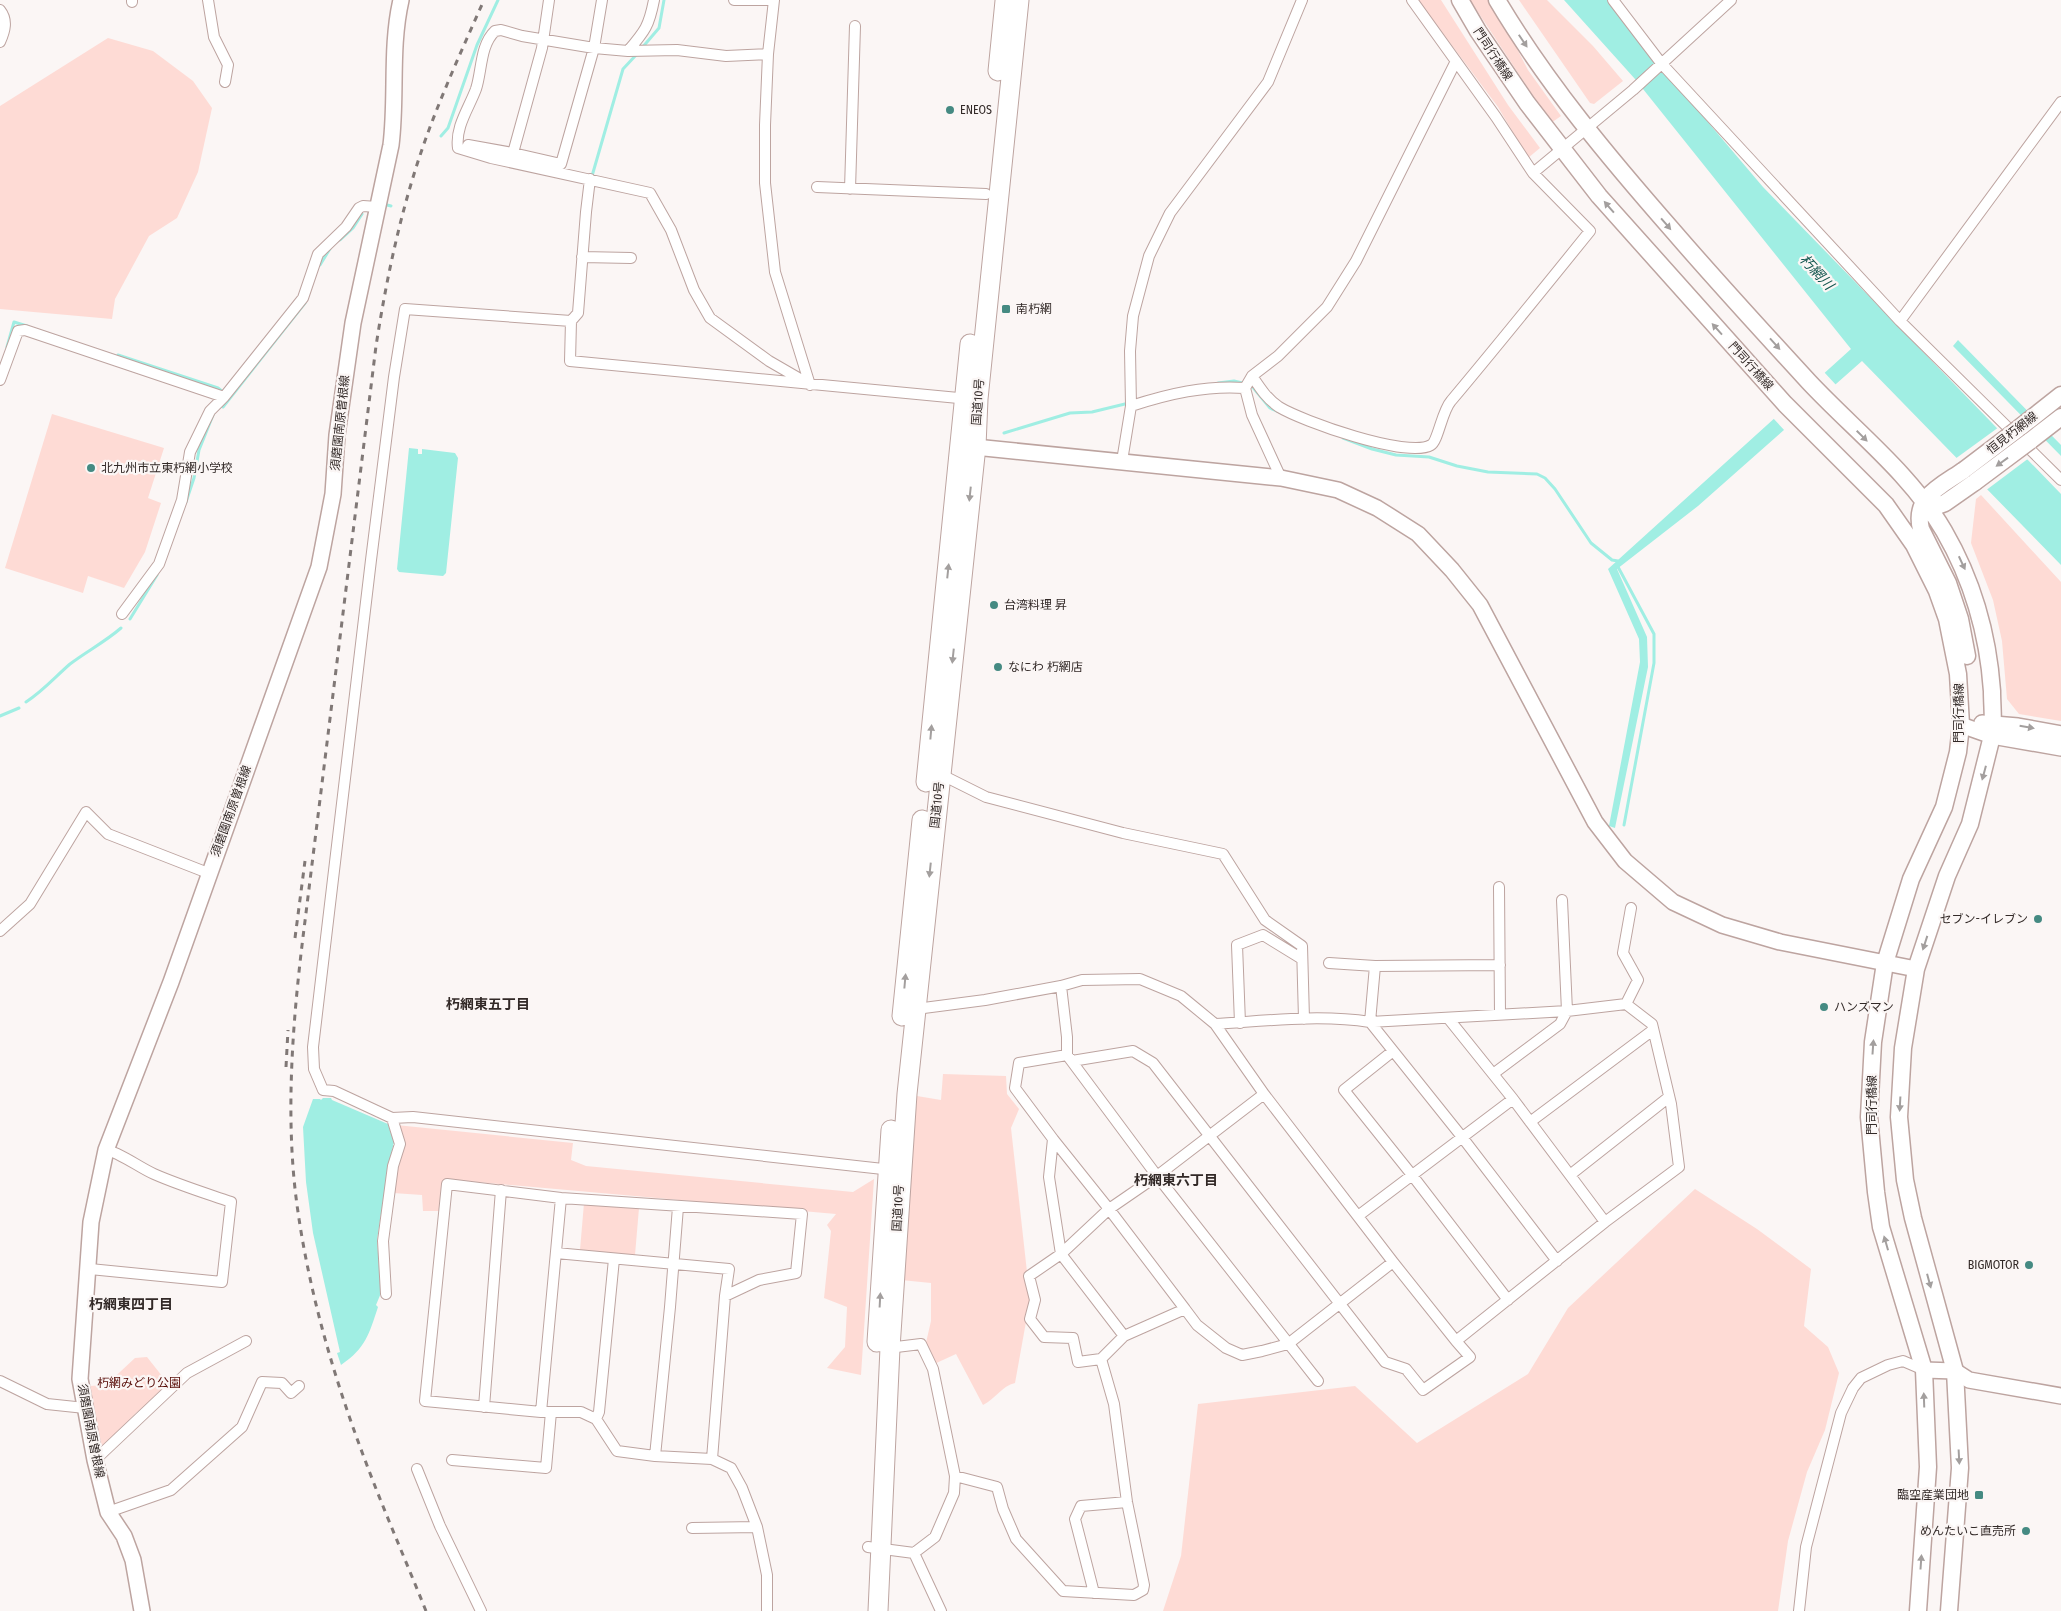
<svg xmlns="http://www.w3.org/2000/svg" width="2061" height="1611" viewBox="0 0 2061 1611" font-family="'Fira Sans Condensed','Noto Sans JP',sans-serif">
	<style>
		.green { fill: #fedbd5 }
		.water { fill: #a0eee3 }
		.pier { fill: #fbf6f5 }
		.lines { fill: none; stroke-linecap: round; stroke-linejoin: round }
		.stream { stroke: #a0eee3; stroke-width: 3 }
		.street-casing { stroke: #bda4a0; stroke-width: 12 }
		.secondary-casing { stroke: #bda4a0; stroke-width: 18 }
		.primary-casing { stroke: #bda4a0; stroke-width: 19 }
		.highway-casing { stroke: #bda4a0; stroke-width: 21 }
		.street { stroke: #fff; stroke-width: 10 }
		.secondary { stroke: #fff; stroke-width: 15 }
		.primary { stroke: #fff; stroke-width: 16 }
		.highway { stroke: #fff; stroke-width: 19 }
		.rail { stroke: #807876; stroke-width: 3; stroke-dasharray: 6 6; stroke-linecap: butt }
		.primary-bridge-casing { stroke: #bda4a0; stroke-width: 19; stroke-linecap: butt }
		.primary-bridge { stroke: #fff; stroke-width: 16 }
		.oneway { fill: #a39f9e }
		.poi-dot { fill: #458a82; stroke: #fbf6f5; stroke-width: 2 }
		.labels { text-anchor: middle; stroke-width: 4.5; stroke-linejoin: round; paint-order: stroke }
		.street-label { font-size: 12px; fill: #322927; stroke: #fbf6f5 }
		.poi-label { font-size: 12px; fill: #322927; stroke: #fbf6f5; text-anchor: start }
		.park-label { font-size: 12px; fill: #560a05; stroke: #fbf6f5 }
		.water-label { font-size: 14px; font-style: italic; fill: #13564f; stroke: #fbf6f5 }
		.neighbourhood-label { font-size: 14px; font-weight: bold; fill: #322927; stroke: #fbf6f5 }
	</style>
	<rect width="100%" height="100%" fill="#fbf6f5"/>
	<!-- green -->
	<path class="green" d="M 1418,0 L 1441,0 L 1508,105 L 1540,148 L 1528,158 L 1498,107 Z
		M 1470,0 L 1488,0 L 1513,41 L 1528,70 L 1561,116 L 1551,123 Z
		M 1519,0 L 1547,0 L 1593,46 L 1623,81 L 1594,104 L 1590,103 Z
		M 108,38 L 153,51 L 193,81 L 212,108 L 198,172 L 177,218 L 149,236 L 115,299 L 112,319 L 0,309 L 0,106 Z
		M 52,414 L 164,448 L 148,498 L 161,503 L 145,552 L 124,588 L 88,576 L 83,593 L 5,568 Z
		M 1981,495 L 2061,582 L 2061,721 L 2019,714 L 2007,699 L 2002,641 L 1993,600 L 1971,543 L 1976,499 Z
		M 943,1074 L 1006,1076 L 1007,1094 L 1019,1109 L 1011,1128 L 1027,1272 L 1031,1294 L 1015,1383 C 1002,1386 995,1399 983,1405 L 956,1354 L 932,1365 L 925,1347 L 931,1321 L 931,1283 L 901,1280 L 917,1096 L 941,1100 Z
		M 396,1125 L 573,1143 L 571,1160 L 586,1166 L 853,1192 L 874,1179 L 861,1375 L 827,1368 L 845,1347 L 847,1307 L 824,1298 L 831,1231 L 827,1225 L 836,1214 L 444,1179 L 440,1211 L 423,1211 L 422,1195 L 393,1193 Z
		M 1695,1189 L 1757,1229 L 1811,1269 L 1804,1326 L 1828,1347 L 1839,1373 L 1825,1430 L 1807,1472 L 1788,1541 L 1778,1611 L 1163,1611 L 1181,1556 L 1198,1404 L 1355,1386 L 1417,1443 L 1528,1374 L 1568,1308 Z
		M 584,1203 L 639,1208 L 635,1255 L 580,1250 Z
		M 147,1357 L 166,1381 L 161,1387 L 163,1391 L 136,1413 L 107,1443 L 101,1446 L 89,1386 L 106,1385 L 135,1358 Z"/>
	<!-- water -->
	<path class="water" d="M 1564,0 L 1607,0 L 1634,35 L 1763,187 L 2061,494 L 2061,565 L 1862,361 L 1698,506 L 1617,569 L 1647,637 L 1648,667 L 1615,828 L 1609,826 L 1640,662 L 1639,639 L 1608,569 L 1851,349 L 1635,79 Z
		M 1958,340 L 2061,445 L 2061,456 L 1953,346 Z
		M 409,448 L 418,449 L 418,454 L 422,454 L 422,449 L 455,453 L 458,458 L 446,573 L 443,576 L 399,572 L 397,569 Z
		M 323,1098 L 331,1098 L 332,1100 L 388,1124 L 394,1142 L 388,1168 L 377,1240 L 381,1293 L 376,1305 L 378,1307 C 369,1334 366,1348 341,1365 L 337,1353 L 340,1352 L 313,1233 L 306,1182 L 303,1127 L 313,1099 L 320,1099 L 321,1100 Z"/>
	<!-- pier -->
	<path class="pier" d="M 1824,372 L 1837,386 L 1786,432 L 1773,418 Z
		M 1999,427 L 2029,458 L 1985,491 L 1955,459 Z"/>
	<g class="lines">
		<!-- stream -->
		<path class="stream" d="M 641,49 L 659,28 L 664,0
			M 441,136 L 448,128 L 477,45 L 498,0
			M 592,176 L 623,69 L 637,54
			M 387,205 L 391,206
			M 340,240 L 353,228 L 362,214
			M 320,265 L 331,247
			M 7,347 L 14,322 L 27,326
			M 118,355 L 218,388 L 223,392
			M 1218,383 L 1234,381 L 1251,385 L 1270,408 L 1279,412
			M 223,407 L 305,303
			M 1004,433 L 1070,413 L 1092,412 L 1129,403
			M 1343,438 L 1372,449 L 1396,455 L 1429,457 L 1457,466 L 1488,472 L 1537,474 L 1545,478 L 1555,489 L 1591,543 L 1612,560 L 1618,561
			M 186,502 L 194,478 L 199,450 L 213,415
			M 1617,565 L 1654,634 L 1654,663 L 1624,825
			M 130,619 L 157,575
			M 26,702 C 43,691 55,677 70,664 C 87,651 105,642 121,628
			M 0,716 L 19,708"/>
		<defs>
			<path id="street" d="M 132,0 L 132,2
				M 208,0 L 214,37 L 228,65 L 225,82
				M 549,0 L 542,48 L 513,153 L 561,164 L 594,48 L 602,0
				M 734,0 L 774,0
				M 774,0 L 768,54 L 765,125 L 765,183 L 775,272 L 810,385
				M 1613,0 L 1661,63 L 1900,321 L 2061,480
				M 0,10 C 8,20 5,31 0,42
				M 628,51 C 645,31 649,26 654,0
				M 468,145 L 513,153
				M 458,148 L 491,158 L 650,193 L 671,230 L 694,290 L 710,318 L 769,361 L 807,383
				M 458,148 C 455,127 469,108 476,89 C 482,71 480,45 495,31 L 501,30 L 522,36 L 594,48 L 628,51 L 677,50 L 726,56 L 768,54
				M 1533,173 L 1633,90 L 1731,0
				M 817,187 L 986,194
				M 850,189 L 855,26
				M 582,257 L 631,258
				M 571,321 L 578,313 L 586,212 L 590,179
				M 1900,321 L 2061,102
				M 1252,376 C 1260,388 1267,399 1279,407 C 1302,421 1408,459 1431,445 C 1438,441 1442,411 1451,401 C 1498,345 1544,288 1590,231 L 1533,173 L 1496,117 L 1412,0
				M 0,380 L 18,331 L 25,330 L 224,397
				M 1131,406 C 1168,394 1206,385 1245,388
				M 1122,461 L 1131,406 L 1130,351 L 1133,316 L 1149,256 L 1170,213 L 1268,82 L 1302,0
				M 1281,478 L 1252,415 L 1245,388 L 1252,376 L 1278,356 L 1327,307 L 1356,261 L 1456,61
				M 122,614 L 159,564 L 182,500 L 190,452 L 210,411 L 224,397 L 303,298 L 318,254 L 346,227 L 359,208 L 363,206 L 377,207
				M 940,774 L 986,797 L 1123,833 L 1223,854 L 1265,920 L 1302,946 L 1304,1019
				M 1499,887 L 1500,1015
				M 0,931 L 30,904 L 86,812 L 108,834 L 208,873
				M 1329,963 L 1375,966
				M 1500,965 L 1375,966 L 1370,1022 L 1462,1137 L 1557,1261
				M 1061,986 L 1067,1037 L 1067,1055 L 1157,1176 L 1318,1381
				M 1626,1004 L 1638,980 L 1623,953 L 1631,908
				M 916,1009 L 985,1000 L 1061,986 L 1082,980 L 1140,979 L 1181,996 L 1215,1024 L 1264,1094 L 1393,1262 L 1456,1341 L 1605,1222 L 1679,1167 L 1671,1104 L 1652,1024 L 1626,1004 L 1567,1011 L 1370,1022 C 1319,1014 1265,1021 1215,1024
				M 1448,1018 L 1513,1099 L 1605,1222
				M 1240,1023 L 1237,945 L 1263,935 L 1302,959
				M 1393,1051 L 1344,1090 L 1412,1175 L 1508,1300
				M 1067,1055 L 1019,1063 L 1015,1088 L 1053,1139 L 1049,1177 L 1061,1254 L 1124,1336
				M 1072,1061 L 1133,1051 L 1153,1063 L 1385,1362 L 1406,1369 L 1423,1390 L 1470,1357 L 1456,1341
				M 1493,1074 L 1560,1024 L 1567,1011 L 1562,900
				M 1530,1122 L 1653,1030
				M 1053,1139 L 1109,1209 L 1185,1309
				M 892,1170 L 413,1117 L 392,1118 L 334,1091 L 323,1090 L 314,1069 L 313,1047 L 371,560 L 394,377 L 405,309 L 571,321 L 570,361 L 969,399
				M 1570,1175 L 1669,1097
				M 1358,1216 L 1513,1099
				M 556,1253 L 729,1269 L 725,1296
				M 90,1269 L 222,1282 L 231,1202 C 205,1193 179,1185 154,1174 C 140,1168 119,1152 106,1150
				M 386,1294 L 383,1241 L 393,1166 L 400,1144 L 392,1118
				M 1101,1359 L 1078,1362 L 1073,1338 L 1044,1337 L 1030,1319 L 1035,1300 L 1029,1276 L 1061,1254 L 1109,1209 L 1157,1176 L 1264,1094
				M 0,1381 L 47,1404 L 85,1408
				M 484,1407 L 501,1190
				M 541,1412 L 561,1198
				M 596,1419 L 599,1412 L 614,1259
				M 655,1456 L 670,1307 L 678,1207
				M 712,1459 L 725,1296 L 759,1280 L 796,1273 L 802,1214 L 561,1198 L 447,1184 L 425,1401 L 541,1412 L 581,1412 L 596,1419 L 617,1451 L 655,1456 L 712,1459 L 731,1468 L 742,1488 L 757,1527 L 767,1575 L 767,1611
				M 95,1460 L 187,1373 L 246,1341
				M 452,1460 L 546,1468 L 551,1412
				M 417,1469 L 440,1526 L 481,1611
				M 955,1476 L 997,1487 L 1003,1509 L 1016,1539 L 1063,1591 L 1134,1595 L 1143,1590 L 1144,1585 L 1127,1502 L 1114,1404 L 1101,1359 L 1124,1336 L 1185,1309 L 1197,1325 L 1226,1348 L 1242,1355 L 1262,1351 L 1288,1344 L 1393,1262
				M 108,1512 L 171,1490 L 242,1427 L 262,1382 L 282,1383 L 291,1393 L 299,1386
				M 692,1528 L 757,1527
				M 868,1547 L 914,1553 L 935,1537 L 954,1493 L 955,1476 L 933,1369 L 921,1344 L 888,1348
				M 914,1553 L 941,1611
				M 1094,1593 L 1075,1519 L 1081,1506 L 1127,1502
				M 1799,1611 L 1806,1547 L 1841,1413 L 1853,1388 L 1861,1378 L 1888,1365 L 1903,1361 L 1924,1370"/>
			<path id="secondary" d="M 965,446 L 1281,478 L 1338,490 L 1377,508 L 1418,534 L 1452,570 L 1480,605 L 1595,822 L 1625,861 L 1673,902 L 1722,925 L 1780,942 L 1916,969
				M 1982,723 L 2018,726 L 2061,734
				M 1961,725 L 1992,736 L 2061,748
				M 1924,1370 L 1955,1371 L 1969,1380 L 2061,1396
				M 142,1611 L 133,1560 L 124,1536 L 108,1512 L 95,1460 L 80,1379 L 91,1222 L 106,1150 L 171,982 L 319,567 L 333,494 L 337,435 L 353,323 L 391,145 C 397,97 390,48 401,0"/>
			<path id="primary" d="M 1460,0 L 1478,31 L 1527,103 L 1599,196 L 1785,404 L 1886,505 L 1914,545 L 1937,591 L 1947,619 L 1958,674 L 1961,725 L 1958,752 L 1944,807 L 1911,879 L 1885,963 L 1873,1042 L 1869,1117 L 1876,1192 L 1881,1227 L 1924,1370 L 1928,1467 L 1918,1611
				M 1497,0 C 1547,84 1610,159 1674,232 C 1718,283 1763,332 1809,382 C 1854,430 1910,473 1944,531 C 1973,581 1988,633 1992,691 C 1992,706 1994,721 1992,736 L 1970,824 L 1947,876 L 1916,969 L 1903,1048 L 1899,1117 L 1905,1180 L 1913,1218 L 1955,1371 L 1960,1468 L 1949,1611
				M 2018,429 L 2061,395
				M 2030,441 L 2061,417
				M 1964,470 C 1941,486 1913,497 1921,529 L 1948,583 L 1960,619 L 1967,656
				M 1921,512 L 1945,503 L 1975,482"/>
			<path id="highway" d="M 998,71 L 1005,1
				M 926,782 L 970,344
				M 902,1016 L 922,820
				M 877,1342 L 891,1130
				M 878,1611 L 890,1348 L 907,1094 L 976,446 L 978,399 L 1019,0"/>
		</defs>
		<!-- street casing -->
		<use href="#street" class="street-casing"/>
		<!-- secondary casing -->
		<use href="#secondary" class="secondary-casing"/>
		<!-- primary casing -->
		<use href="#primary" class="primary-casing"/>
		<!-- highway casing -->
		<use href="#highway" class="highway-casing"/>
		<!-- street -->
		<use href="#street" class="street"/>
		<!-- secondary -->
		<use href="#secondary" class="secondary"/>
		<!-- primary -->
		<use href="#primary" class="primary"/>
		<!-- highway -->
		<use href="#highway" class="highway"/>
		<!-- rail -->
		<path class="rail" d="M 295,938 L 305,861
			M 286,1067 L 288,1030
			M 426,1611 C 406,1561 384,1511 365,1460 C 335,1381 310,1296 298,1212 C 284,1118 293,1015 305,921 L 376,346 C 387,275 402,205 426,138 C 443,91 464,45 484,0"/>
		<defs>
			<path id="primary-bridge" d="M 1964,470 L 2018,429
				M 1975,482 L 2030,441"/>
		</defs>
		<!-- primary-bridge casing -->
		<use href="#primary-bridge" class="primary-bridge-casing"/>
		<!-- primary-bridge -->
		<use href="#primary-bridge" class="primary-bridge"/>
	</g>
	<!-- one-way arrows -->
	<defs><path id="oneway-solid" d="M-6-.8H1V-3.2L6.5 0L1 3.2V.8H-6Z" transform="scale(1.25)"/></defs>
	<g class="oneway">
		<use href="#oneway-solid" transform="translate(1523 41) rotate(56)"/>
		<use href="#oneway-solid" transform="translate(1609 207) rotate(-131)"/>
		<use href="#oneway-solid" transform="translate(1666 224) rotate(49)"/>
		<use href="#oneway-solid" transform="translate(1717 329) rotate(-132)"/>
		<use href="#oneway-solid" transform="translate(1775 344) rotate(48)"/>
		<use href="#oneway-solid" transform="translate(1862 436) rotate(45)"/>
		<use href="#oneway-solid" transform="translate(2002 462) rotate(144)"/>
		<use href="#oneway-solid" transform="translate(970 494) rotate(96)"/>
		<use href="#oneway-solid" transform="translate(1962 563) rotate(65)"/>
		<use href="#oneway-solid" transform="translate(948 571) rotate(-84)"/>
		<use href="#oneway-solid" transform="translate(953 656) rotate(96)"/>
		<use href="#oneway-solid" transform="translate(2027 727) rotate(10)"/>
		<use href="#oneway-solid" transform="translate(931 732) rotate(-85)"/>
		<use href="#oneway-solid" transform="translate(1984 773) rotate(105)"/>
		<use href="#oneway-solid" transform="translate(930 870) rotate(96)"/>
		<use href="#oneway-solid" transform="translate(1925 943) rotate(108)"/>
		<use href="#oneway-solid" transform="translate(905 981) rotate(-85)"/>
		<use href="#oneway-solid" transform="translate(1873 1047) rotate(-86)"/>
		<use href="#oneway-solid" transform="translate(1900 1104) rotate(93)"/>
		<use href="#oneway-solid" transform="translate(1886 1243) rotate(-106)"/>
		<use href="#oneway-solid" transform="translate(1929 1281) rotate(75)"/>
		<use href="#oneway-solid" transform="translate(880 1300) rotate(-87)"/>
		<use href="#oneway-solid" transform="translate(1924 1400) rotate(-92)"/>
		<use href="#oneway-solid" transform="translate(1959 1457) rotate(87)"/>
		<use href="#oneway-solid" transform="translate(1921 1562) rotate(-86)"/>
	</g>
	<!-- markers -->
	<g class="poi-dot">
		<circle cx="950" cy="110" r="5"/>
		<rect x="1001" y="304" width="10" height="10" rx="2.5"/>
		<circle cx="91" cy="468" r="5"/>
		<circle cx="994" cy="605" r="5"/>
		<circle cx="998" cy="667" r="5"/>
		<circle cx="2038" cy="919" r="5"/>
		<circle cx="1824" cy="1007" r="5"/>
		<circle cx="2029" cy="1265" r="5"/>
		<rect x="1974" y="1490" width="10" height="10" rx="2.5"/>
		<circle cx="2026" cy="1531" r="5"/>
	</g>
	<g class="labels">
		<!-- street labels -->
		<g class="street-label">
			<text transform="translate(1493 54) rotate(57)" y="4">門司行橋線</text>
			<text transform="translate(1751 366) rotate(48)" y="4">門司行橋線</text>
			<text transform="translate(978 402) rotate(-86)" y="4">国道10号</text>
			<text transform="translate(340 423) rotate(-84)" y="4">須磨園南原曽根線</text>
			<text transform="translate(2012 433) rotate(-38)" y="4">恒見朽網線</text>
			<text transform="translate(1959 713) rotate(-90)" y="4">門司行橋線</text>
			<text transform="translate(937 805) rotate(-84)" y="4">国道10号</text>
			<text transform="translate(231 811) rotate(-70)" y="4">須磨園南原曽根線</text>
			<text transform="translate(1872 1105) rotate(-90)" y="4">門司行橋線</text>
			<text transform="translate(898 1208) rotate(-87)" y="4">国道10号</text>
			<text transform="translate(91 1431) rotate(79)" y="4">須磨園南原曽根線</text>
		</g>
		<!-- poi labels -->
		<g class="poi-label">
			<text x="960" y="114">ENEOS</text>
			<text x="1016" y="313">南朽網</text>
			<text x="101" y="472">北九州市立東朽網小学校</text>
			<text x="1004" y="609">台湾料理 昇</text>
			<text x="1008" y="671">なにわ 朽網店</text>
			<text x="2028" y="923" text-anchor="end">セブン-イレブン</text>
			<text x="1834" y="1011">ハンズマン</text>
			<text x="2019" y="1269" text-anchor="end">BIGMOTOR</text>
			<text x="1969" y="1499" text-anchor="end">臨空産業団地</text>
			<text x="2016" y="1535" text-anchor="end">めんたいこ直売所</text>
		</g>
		<!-- park labels -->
		<g class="park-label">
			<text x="139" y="1387">朽網みどり公園</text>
		</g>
		<!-- water labels -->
		<g class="water-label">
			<text transform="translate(1817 272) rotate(47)" y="5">朽網川</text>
		</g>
		<!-- neighbourhood labels -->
		<g class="neighbourhood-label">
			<text x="488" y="1009">朽網東五丁目</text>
			<text x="1176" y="1185">朽網東六丁目</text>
			<text x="131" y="1309">朽網東四丁目</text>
		</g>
	</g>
</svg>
